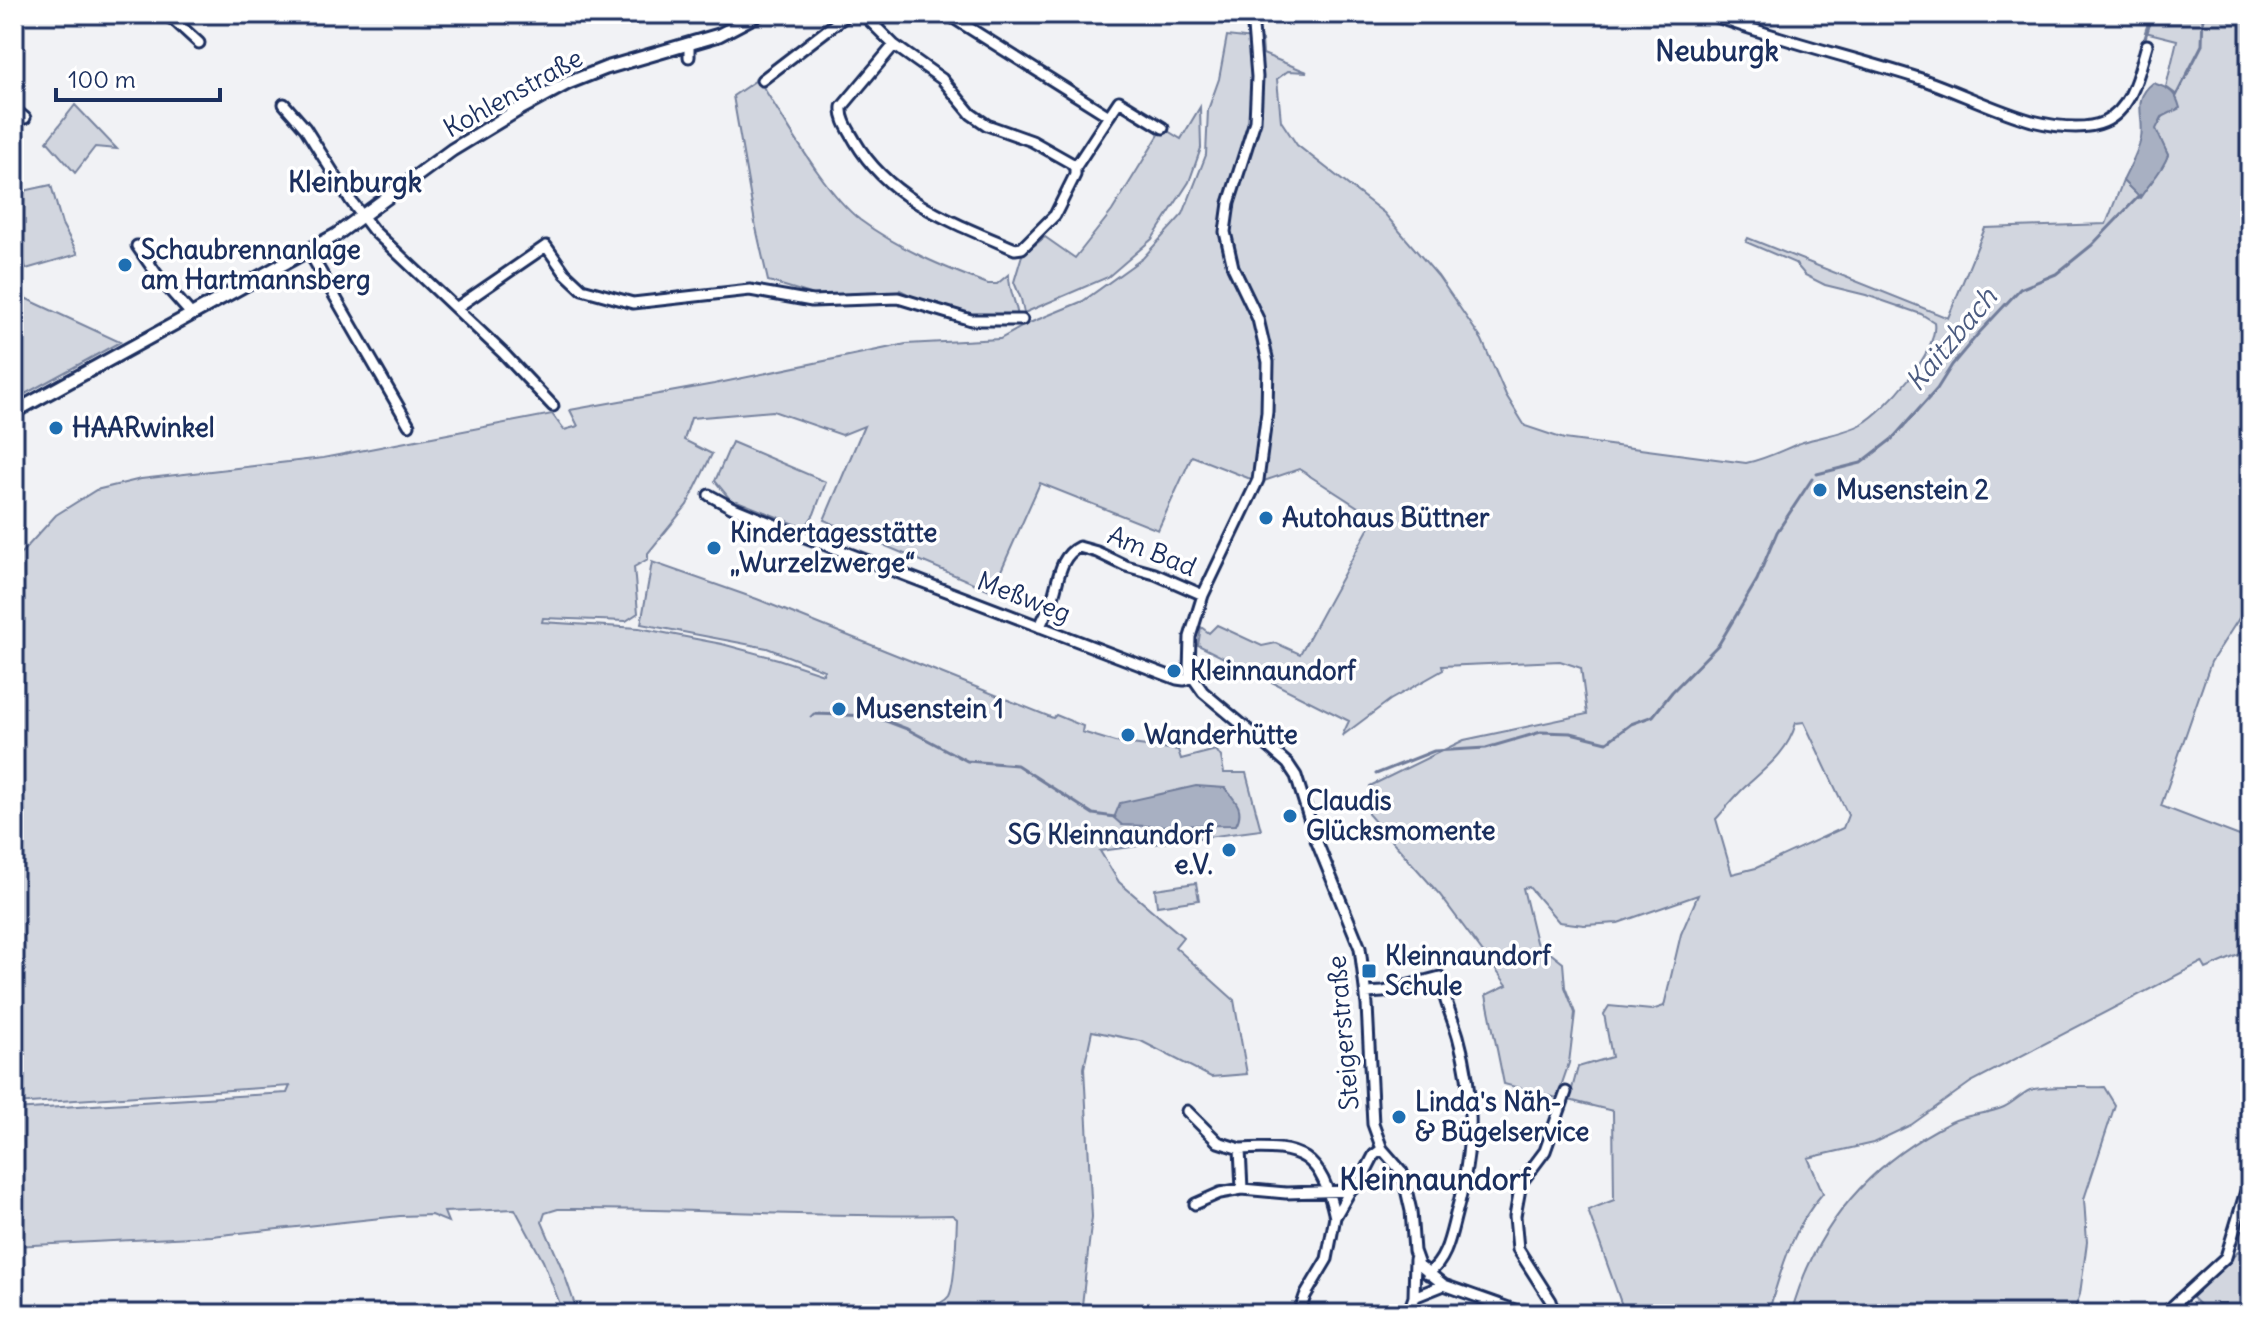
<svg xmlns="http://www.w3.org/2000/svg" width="2264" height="1328" viewBox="0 0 2264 1328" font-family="Delius,sans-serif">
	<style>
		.green { fill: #d2d6df; stroke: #76829e; stroke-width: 2; fill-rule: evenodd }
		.water { fill: #a8b0c2; stroke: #707c9a; stroke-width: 2 }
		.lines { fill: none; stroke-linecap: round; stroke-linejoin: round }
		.stream { stroke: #707c9a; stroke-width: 3 }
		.minor-casing { stroke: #1b2f5e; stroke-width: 15 }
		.tertiary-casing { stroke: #1b2f5e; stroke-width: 17 }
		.minor { stroke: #fff; stroke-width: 9 }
		.tertiary { stroke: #fff; stroke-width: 11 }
		.poi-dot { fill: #1f6fb2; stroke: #fff; stroke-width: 3 }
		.labels { text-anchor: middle; stroke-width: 7; stroke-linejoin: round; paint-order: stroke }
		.street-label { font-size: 26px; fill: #1b2f5e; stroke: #fff }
		.poi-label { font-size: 26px; font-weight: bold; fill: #1b2f5e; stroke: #fff; text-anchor: start }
		.neighbourhood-label { font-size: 28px; font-weight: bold; fill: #1b2f5e; stroke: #fff }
		.water-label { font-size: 28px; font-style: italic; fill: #4c5c81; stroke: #fff }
		.quarter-label { font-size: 30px; font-weight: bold; fill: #1b2f5e; stroke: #fff }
	</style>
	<rect width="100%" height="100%" fill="#f1f2f5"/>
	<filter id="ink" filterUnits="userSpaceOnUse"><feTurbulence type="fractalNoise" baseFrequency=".0125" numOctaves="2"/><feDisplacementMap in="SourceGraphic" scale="16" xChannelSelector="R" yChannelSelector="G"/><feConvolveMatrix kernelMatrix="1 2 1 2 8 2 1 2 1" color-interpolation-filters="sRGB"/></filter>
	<g filter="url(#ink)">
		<!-- green -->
		<path class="green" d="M 2151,14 L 2250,14 L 2250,601 L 2211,662 L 2161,806 L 2250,840 L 2250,950 L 2206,969 L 2202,962 L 1971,1082 L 1911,1125 L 1873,1143 L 1808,1158 L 1823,1193 C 1792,1228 1781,1270 1768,1314 L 1625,1314 L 1588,1210 L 1614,1200 L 1613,1111 L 1569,1100 L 1578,1067 L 1612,1057 L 1604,1014 L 1609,1006 L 1652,1010 L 1664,1006 L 1681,934 L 1698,895 L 1618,923 L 1584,925 L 1559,922 L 1529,887 L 1523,888 L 1536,942 L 1563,963 L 1565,987 L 1575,1013 L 1569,1063 L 1557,1098 L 1504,1084 L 1486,995 L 1507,985 L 1440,895 L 1368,814 L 1370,786 L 1464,740 L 1587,714 L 1581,668 L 1560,661 L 1442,666 L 1443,670 L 1390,700 L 1342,736 L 1349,721 L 1198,645 L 1201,627 L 1209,633 L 1217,625 L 1262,646 L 1276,643 L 1300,654 L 1371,524 L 1367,513 L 1299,469 L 1264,481 L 1248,478 L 1192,456 L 1158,530 L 1040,483 L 992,591 L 824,520 L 864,426 L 842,435 L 773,411 L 691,418 L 684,440 L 712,454 L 687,505 L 648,553 L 648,559 L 634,567 L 638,613 L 626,621 L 543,618 L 542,622 L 639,628 L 722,644 L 778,659 L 823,674 L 824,670 L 767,648 L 641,624 L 652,562 L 757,599 L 1053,718 L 1056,715 L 1083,726 L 1082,732 L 1115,742 L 1178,750 L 1181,759 L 1216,750 L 1221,757 L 1224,773 L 1246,773 L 1261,830 L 1100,851 L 1119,882 L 1183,937 L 1175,947 L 1234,1000 L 1247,1074 L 1211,1077 L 1141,1041 L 1092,1031 L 1084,1068 L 1092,1217 L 1081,1314 L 837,1314 L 926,1308 C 934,1306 944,1303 949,1296 C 956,1283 956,1235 957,1219 L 952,1215 C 821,1218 689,1208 558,1209 L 545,1213 L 542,1222 L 564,1273 L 578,1314 L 564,1314 L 543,1261 L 515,1209 L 444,1212 L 448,1222 L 431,1215 L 400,1216 L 212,1236 L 14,1246 L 14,1110 L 287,1093 L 290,1086 L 14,1104 L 14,561 L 56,515 L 96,490 L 141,479 L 323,458 L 552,414 L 564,430 L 578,426 L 570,410 L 714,384 L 906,344 L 1000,339 L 1027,324 L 1083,301 L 1143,258 L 1183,214 L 1206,155 L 1208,110 L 1219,79 L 1227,36 L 1262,40 L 1263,54 L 1307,72 L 1288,71 L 1277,79 L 1281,121 L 1297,145 L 1384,213 L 1438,276 L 1482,340 L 1506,395 L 1525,426 L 1564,439 L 1746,463 C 1767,459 1784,449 1803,442 C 1822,436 1846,433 1862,424 C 1887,409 1939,351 1934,322 L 1921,314 L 1866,295 L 1825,285 L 1805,275 L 1795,263 L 1746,242 L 1748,238 L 1948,318 L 1985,228 L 2106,224 L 2123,181 L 2140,197 C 2150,182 2162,172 2168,155 L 2155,129 L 2177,95 L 2166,87 L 2177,40 L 2145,32 ZM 1804,722 L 1848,815 L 1843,828 L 1756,868 L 1732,874 L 1716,819 C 1726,808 1735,796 1746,786 C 1767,767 1788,752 1796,723 Z
			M 758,79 C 785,120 823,191 860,220 C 899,249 943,267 988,284 L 997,284 L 1009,274 C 1008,289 1016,301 1018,317 L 976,317 L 924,302 L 900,290 L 897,295 L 814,295 L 768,281 L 755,223 L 733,96 Z
			M 75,105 L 117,149 L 95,147 L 75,173 L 47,141 Z
			M 1200,107 L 1201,148 L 1189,182 L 1152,239 L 1108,277 L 1024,313 L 1021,299 L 1014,282 L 1022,255 L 1045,237 L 1075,258 L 1112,211 L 1163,128 L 1181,139 Z
			M 51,185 L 62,224 L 78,254 L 26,269 L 20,245 L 14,244 L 14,193 Z
			M 14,293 L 120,342 L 14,400 Z
			M 732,442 L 826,482 L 814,514 L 805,528 L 737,501 L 734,504 L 715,481 Z
			M 1196,883 L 1199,900 L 1157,906 L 1155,889 Z
			M 2104,1087 L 2115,1105 L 2084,1199 L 2087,1242 L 2080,1294 L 2073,1314 L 1791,1314 C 1815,1226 1869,1163 1951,1122 C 1968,1114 1988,1114 2004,1107 C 2013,1103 2021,1094 2030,1090 C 2045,1085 2086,1088 2104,1087 Z
			M 2250,1241 L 2250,1314 L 2209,1314 L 2190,1296 Z"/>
		<!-- water -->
		<path class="water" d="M 2153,83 C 2169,88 2176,92 2180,108 L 2162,117 L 2156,129 L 2168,155 C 2162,172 2150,182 2140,198 L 2123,181 C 2129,168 2138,153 2141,138 C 2145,116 2131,100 2153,83 Z
			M 1196,786 L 1225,788 C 1235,800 1245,809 1236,825 L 1147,826 L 1122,825 L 1114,818 L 1120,803 Z"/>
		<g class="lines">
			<!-- stream -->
			<path class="stream" d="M 2143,44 L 2153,14
				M 2176,96 L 2202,45 L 2203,14
				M 1817,474 L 1861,463 L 1892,439 L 1937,389 L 1952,365 L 1978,334 L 2020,289 L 2056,274 L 2092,245 L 2140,195
				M 811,717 L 814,714 L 873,716 L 907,729 L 967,761 L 1017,765 L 1093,814 L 1115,817
				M 1376,774 L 1434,751 L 1486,748 L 1541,732 L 1571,733 L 1607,742 L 1631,724 L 1653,716 L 1672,692 L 1719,644 L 1757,580 L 1777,532 L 1812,479"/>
			<defs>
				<path id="minor" d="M 163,14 L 174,20 L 199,43
					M 863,14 L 894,45 L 942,79 L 971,114 L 987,125 L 1032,141 L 1071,163 L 1075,168
					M 947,14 L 1109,116 L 1119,101 L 1163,128
					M 1252,14 L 1257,77 L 1255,121 L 1229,203 L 1225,232 L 1233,267 L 1258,319 L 1268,362 L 1267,412 L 1258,480 L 1203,595 L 1190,637 L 1189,672 L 1203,692 L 1270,748 L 1288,764 L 1296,776 L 1316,840 L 1360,948 L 1367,1005 L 1373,1124 L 1382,1149 L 1402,1172 L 1411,1211 L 1414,1251 L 1419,1265 L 1444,1285 L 1526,1314
					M 1709,14 C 1777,40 1849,56 1918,78 C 1957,91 1993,110 2032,121 C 2053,126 2084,131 2104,122 C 2133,109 2139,71 2147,45
					M 874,25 L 887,14
					M 894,45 L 842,107 C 841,120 849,130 855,141 C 889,200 954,223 1015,249 L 1022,248 L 1055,215 L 1075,175 L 1075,168 L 1109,116
					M 689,46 L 689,57
					M 762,80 L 848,14
					M 284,104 L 305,128 L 351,201 L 373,230 L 503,353 L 553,406
					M 14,109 L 25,118
					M 137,246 L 160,279 L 192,315
					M 308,250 L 409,425
					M 456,308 L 546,246 L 565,273 L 582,289 L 633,303 L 750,290 L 812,301 L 898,298 L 971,320 L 1022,320
					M 709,495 L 731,507 L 800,535 L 1177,679 L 1184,680 L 1191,677
					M 1040,627 C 1044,616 1050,607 1053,597 C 1059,578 1060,556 1079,547 L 1097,552 L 1126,566 L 1155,574 L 1203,595
					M 1366,993 L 1383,992 L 1440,977 C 1443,998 1452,1016 1458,1036 C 1476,1099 1473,1152 1456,1214 C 1450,1237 1447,1259 1428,1274
					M 1187,1111 L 1218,1142 L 1240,1149
					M 1242,1189 L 1240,1149 C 1302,1145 1321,1154 1335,1217
					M 1195,1204 L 1220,1193 L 1242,1189 L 1286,1193 L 1350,1191
					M 1414,1297 L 1444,1285
					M 1299,1314 L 1305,1296 L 1327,1259 L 1335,1217 L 1350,1191 L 1359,1184 L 1374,1155 L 1382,1149
					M 1408,1314 L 1414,1297 L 1415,1259
					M 1555,1314 L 1551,1301 L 1518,1249 L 1515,1216 L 1521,1183 L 1545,1151 L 1566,1092
					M 2164,1314 L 2226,1257 L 2250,1178"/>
				<path id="tertiary" d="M 14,412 L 336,235 L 452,150 L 518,110 L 568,83 L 606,68 L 719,35 L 759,14"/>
			</defs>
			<!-- minor casing -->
			<use href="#minor" class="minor-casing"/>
			<!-- tertiary casing -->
			<use href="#tertiary" class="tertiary-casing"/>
			<!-- minor -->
			<use href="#minor" class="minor"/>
			<!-- tertiary -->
			<use href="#tertiary" class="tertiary"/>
		</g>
	</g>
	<!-- markers -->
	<g class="poi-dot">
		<circle cx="125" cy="265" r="8"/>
		<circle cx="56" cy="428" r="8"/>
		<circle cx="1820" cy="490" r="8"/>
		<circle cx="1266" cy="518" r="8"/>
		<circle cx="714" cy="548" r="8"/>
		<circle cx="1174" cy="671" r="8"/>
		<circle cx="839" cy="709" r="8"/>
		<circle cx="1128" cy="735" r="8"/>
		<circle cx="1290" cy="816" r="8"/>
		<circle cx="1229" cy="850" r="8"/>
		<rect x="1361" y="963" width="16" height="16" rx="4"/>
		<circle cx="1399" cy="1117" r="8"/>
	</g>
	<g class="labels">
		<!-- street labels -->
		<g class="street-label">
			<text transform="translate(513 93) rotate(-29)" y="9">Kohlenstraße</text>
			<text transform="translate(1152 551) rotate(22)" y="9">Am Bad</text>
			<text transform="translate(1024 597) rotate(21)" y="9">Meßweg</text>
			<text transform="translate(1343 1033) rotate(-95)" y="9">Steigerstraße</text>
		</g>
		<!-- poi labels -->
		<g class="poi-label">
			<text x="141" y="259">Schaubrennanlage<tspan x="141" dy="30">am Hartmannsberg</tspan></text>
			<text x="72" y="437">HAARwinkel</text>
			<text x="1836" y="499">Musenstein 2</text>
			<text x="1282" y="527">Autohaus Büttner</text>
			<text x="730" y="542">Kindertagesstätte<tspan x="730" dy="30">„Wurzelzwerge“</tspan></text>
			<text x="1190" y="680">Kleinnaundorf</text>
			<text x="855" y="718">Musenstein 1</text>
			<text x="1144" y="744">Wanderhütte</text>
			<text x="1306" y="810">Claudis<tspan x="1306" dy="30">Glücksmomente</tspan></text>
			<text x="1213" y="844" text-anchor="end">SG Kleinnaundorf<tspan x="1213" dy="30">e.V.</tspan></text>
			<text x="1385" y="965">Kleinnaundorf<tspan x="1385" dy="30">Schule</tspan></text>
			<text x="1415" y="1111">Linda's Näh-<tspan x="1415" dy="30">&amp; Bügelservice</tspan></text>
		</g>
		<!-- neighbourhood labels -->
		<g class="neighbourhood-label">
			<text x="1717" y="61">Neuburgk</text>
			<text x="355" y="192">Kleinburgk</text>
		</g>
		<!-- water labels -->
		<g class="water-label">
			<text transform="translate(1951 339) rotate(-50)" y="10">Kaitzbach</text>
		</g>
		<!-- quarter labels -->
		<g class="quarter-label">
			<text x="1435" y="1190">Kleinnaundorf</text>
		</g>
	</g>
	<!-- margin -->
	<rect width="2264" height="1328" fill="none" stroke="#fff" stroke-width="48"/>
	<rect x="24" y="24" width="2216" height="1280" fill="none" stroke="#1b2f5e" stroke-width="3" filter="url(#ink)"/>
	<!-- scale -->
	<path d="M56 88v12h164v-12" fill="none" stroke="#1b2f5e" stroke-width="4"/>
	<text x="68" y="88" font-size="24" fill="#1b2f5e" stroke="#ffffff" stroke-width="6" paint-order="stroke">100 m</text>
</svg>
